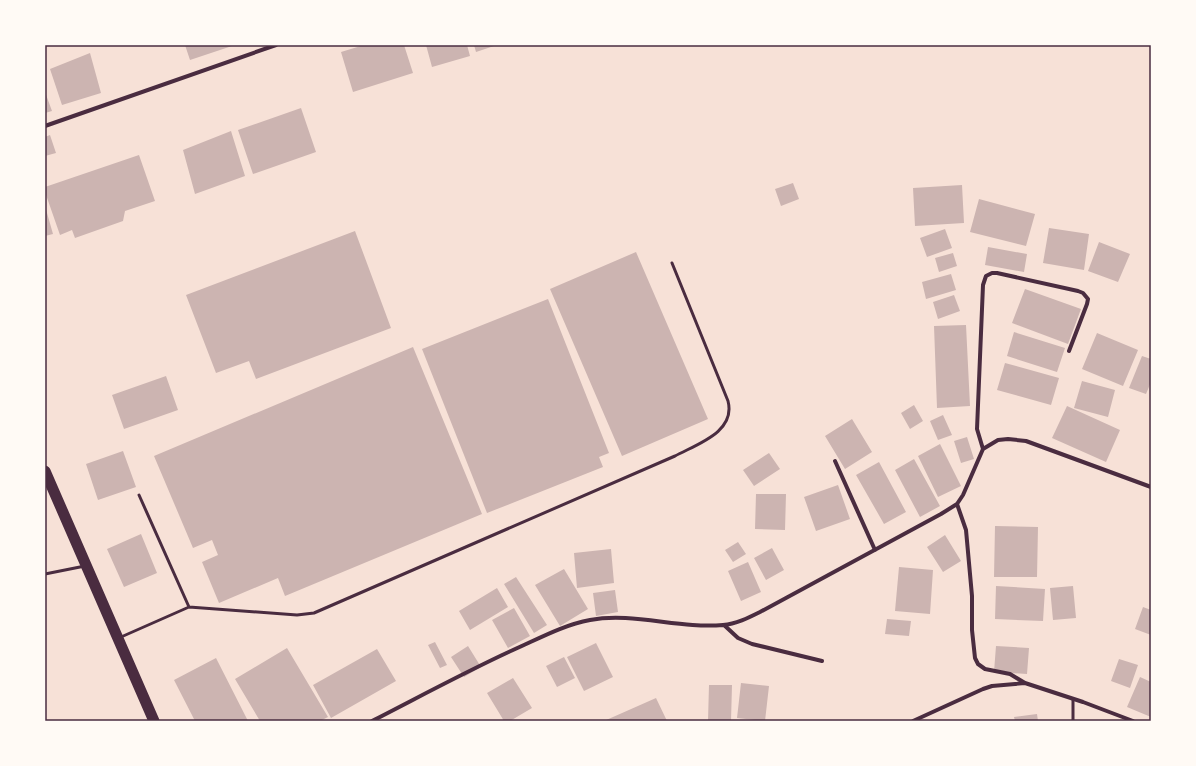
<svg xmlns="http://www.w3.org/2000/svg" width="1196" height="766" viewBox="0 0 1196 766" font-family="Roboto,sans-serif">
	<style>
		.building { fill: #ccb4b1 }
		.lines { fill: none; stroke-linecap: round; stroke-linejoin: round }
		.service { stroke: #4a2c40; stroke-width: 3 }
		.minor { stroke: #4a2c40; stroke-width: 4 }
		.trunk { stroke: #4a2c40; stroke-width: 11 }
		.neatline { fill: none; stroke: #4a2c40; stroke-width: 1.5 }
	</style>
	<rect width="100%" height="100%" fill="#f7e1d7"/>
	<!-- building -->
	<path class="building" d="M 185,45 L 232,45 L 232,46 L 190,60 Z
		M 364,45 L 404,45 L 413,73 L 353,92 L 341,52 Z
		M 426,45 L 467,45 L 470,56 L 432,67 Z
		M 474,45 L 497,45 L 476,52 Z
		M 90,53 L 101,93 L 62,105 L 50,69 Z
		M 45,92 L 52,111 L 45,113 Z
		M 301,108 L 316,152 L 253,174 L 238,130 Z
		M 231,131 L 245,176 L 195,194 L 183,150 Z
		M 50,135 L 56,153 L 45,156 L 45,137 Z
		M 139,155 L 155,201 L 125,211 L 123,221 L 75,238 L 72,230 L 60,235 L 45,192 L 45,187 Z
		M 793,183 L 799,199 L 781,206 L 775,189 Z
		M 962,185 L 964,223 L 915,226 L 913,188 Z
		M 979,199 L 1035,214 L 1026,246 L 970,232 Z
		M 45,206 L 53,234 L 45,236 Z
		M 1049,228 L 1089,234 L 1084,270 L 1043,263 Z
		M 945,229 L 952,248 L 927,257 L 920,238 Z
		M 355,231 L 391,328 L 256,379 L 249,361 L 216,373 L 186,295 Z
		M 1099,242 L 1130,254 L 1118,282 L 1088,271 Z
		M 988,247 L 1027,254 L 1024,272 L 985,265 Z
		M 636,252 L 708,419 L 622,456 L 550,289 Z
		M 953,253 L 957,266 L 939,272 L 935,258 Z
		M 951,274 L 956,290 L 926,299 L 922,282 Z
		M 1025,289 L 1081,309 L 1068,344 L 1012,323 Z
		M 954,295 L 960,311 L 938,319 L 933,302 Z
		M 548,299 L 609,453 L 599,457 L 603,467 L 487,513 L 422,349 Z
		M 966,325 L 970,406 L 937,408 L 934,326 Z
		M 1014,332 L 1065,348 L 1057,372 L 1007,356 Z
		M 1097,333 L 1138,350 L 1123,386 L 1082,369 Z
		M 413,347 L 482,514 L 285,596 L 278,578 L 219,603 L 202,562 L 218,555 L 212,540 L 193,548 L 154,456 Z
		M 1142,356 L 1151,359 L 1151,382 L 1146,394 L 1129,388 Z
		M 1005,363 L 1059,378 L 1051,405 L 997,390 Z
		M 166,376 L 178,410 L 124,429 L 112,395 Z
		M 1082,381 L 1115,390 L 1108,417 L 1074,408 Z
		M 914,405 L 923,421 L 910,429 L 901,413 Z
		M 1067,406 L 1120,430 L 1106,462 L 1052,438 Z
		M 943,415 L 952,435 L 938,440 L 930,421 Z
		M 852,419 L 872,452 L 845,469 L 825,436 Z
		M 967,437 L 974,459 L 961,463 L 954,441 Z
		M 940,444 L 961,486 L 938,497 L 918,456 Z
		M 123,451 L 136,487 L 98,500 L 86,464 Z
		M 769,453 L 780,469 L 754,486 L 743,470 Z
		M 914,459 L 940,506 L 920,517 L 895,470 Z
		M 879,462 L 906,512 L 884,524 L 856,475 Z
		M 838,485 L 850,519 L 816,531 L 804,497 Z
		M 756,494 L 786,494 L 785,530 L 755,529 Z
		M 995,526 L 1038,527 L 1037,577 L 994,577 Z
		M 141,534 L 157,573 L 124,587 L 107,549 Z
		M 945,535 L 961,561 L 943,572 L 927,547 Z
		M 738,542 L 746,554 L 733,562 L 725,550 Z
		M 772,548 L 784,570 L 766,580 L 754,558 Z
		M 611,549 L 614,583 L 577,588 L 574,553 Z
		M 748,562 L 761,592 L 741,601 L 728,571 Z
		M 899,567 L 933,570 L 930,614 L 895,611 Z
		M 564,569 L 588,609 L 560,626 L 535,585 Z
		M 516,577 L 547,625 L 534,633 L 504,584 Z
		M 996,586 L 1045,589 L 1043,621 L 995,619 Z
		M 1073,586 L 1076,618 L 1053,620 L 1050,588 Z
		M 497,588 L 508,607 L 470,630 L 459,611 Z
		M 615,590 L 618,612 L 596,616 L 593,593 Z
		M 1143,607 L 1151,610 L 1151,635 L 1135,629 Z
		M 514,608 L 530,636 L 508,648 L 492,620 Z
		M 887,619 L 911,621 L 909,636 L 885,634 Z
		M 435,642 L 447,665 L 440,668 L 428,645 Z
		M 596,643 L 613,677 L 584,691 L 567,657 Z
		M 468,646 L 481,667 L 464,677 L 451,657 Z
		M 996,646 L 1029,648 L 1027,674 L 994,672 Z
		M 287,648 L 328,717 L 320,721 L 260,721 L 235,679 Z
		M 377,649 L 396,681 L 331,718 L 313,685 Z
		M 564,657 L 575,678 L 557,687 L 546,666 Z
		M 216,658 L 248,721 L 195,721 L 174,680 Z
		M 1119,659 L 1138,665 L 1130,688 L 1111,681 Z
		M 1140,677 L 1151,682 L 1151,717 L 1127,707 Z
		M 513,678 L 532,708 L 510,721 L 504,721 L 487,693 Z
		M 741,683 L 769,686 L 765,721 L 737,718 Z
		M 709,685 L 732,685 L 731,721 L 708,721 Z
		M 656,698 L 667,721 L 604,721 Z
		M 1037,714 L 1038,721 L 1015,721 L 1014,717 Z"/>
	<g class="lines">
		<!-- service -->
		<path class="service" d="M 139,495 L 189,607
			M 45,574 L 85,566
			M 121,637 L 189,607 L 297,615 L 314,613 L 675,456 C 697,444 736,432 728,401 L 672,263
			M 1073,721 L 1073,699"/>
		<!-- minor -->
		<path class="minor" d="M 45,126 L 276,45
			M 983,449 L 977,429 L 983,285 L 986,276 L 992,273 L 997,273 L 1078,291 L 1083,293 L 1088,299 L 1087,304 L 1069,351
			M 835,461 L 875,550
			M 957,504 L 966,530 L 972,596 L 972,630 L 975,658 L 978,664 L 985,669 L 1010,674 L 1025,683 L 1083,702 L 1133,721
			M 724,625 L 738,638 L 752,644 L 822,661
			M 372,721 C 419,697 465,672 513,650 C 538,639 563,625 590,620 C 633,612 679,629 723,625 C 736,624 748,618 760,612 L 941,514 L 957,504 L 963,495 L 983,449 L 998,440 L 1008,439 L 1026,441 L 1151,487
			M 913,721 L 983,689 L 992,686 L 1025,683"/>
		<!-- trunk -->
		<path class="trunk" d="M 45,471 L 154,721"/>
	</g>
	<!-- border -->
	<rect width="1196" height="766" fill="none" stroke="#fffaf5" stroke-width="92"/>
	<rect x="46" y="46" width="1104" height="674" class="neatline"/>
</svg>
